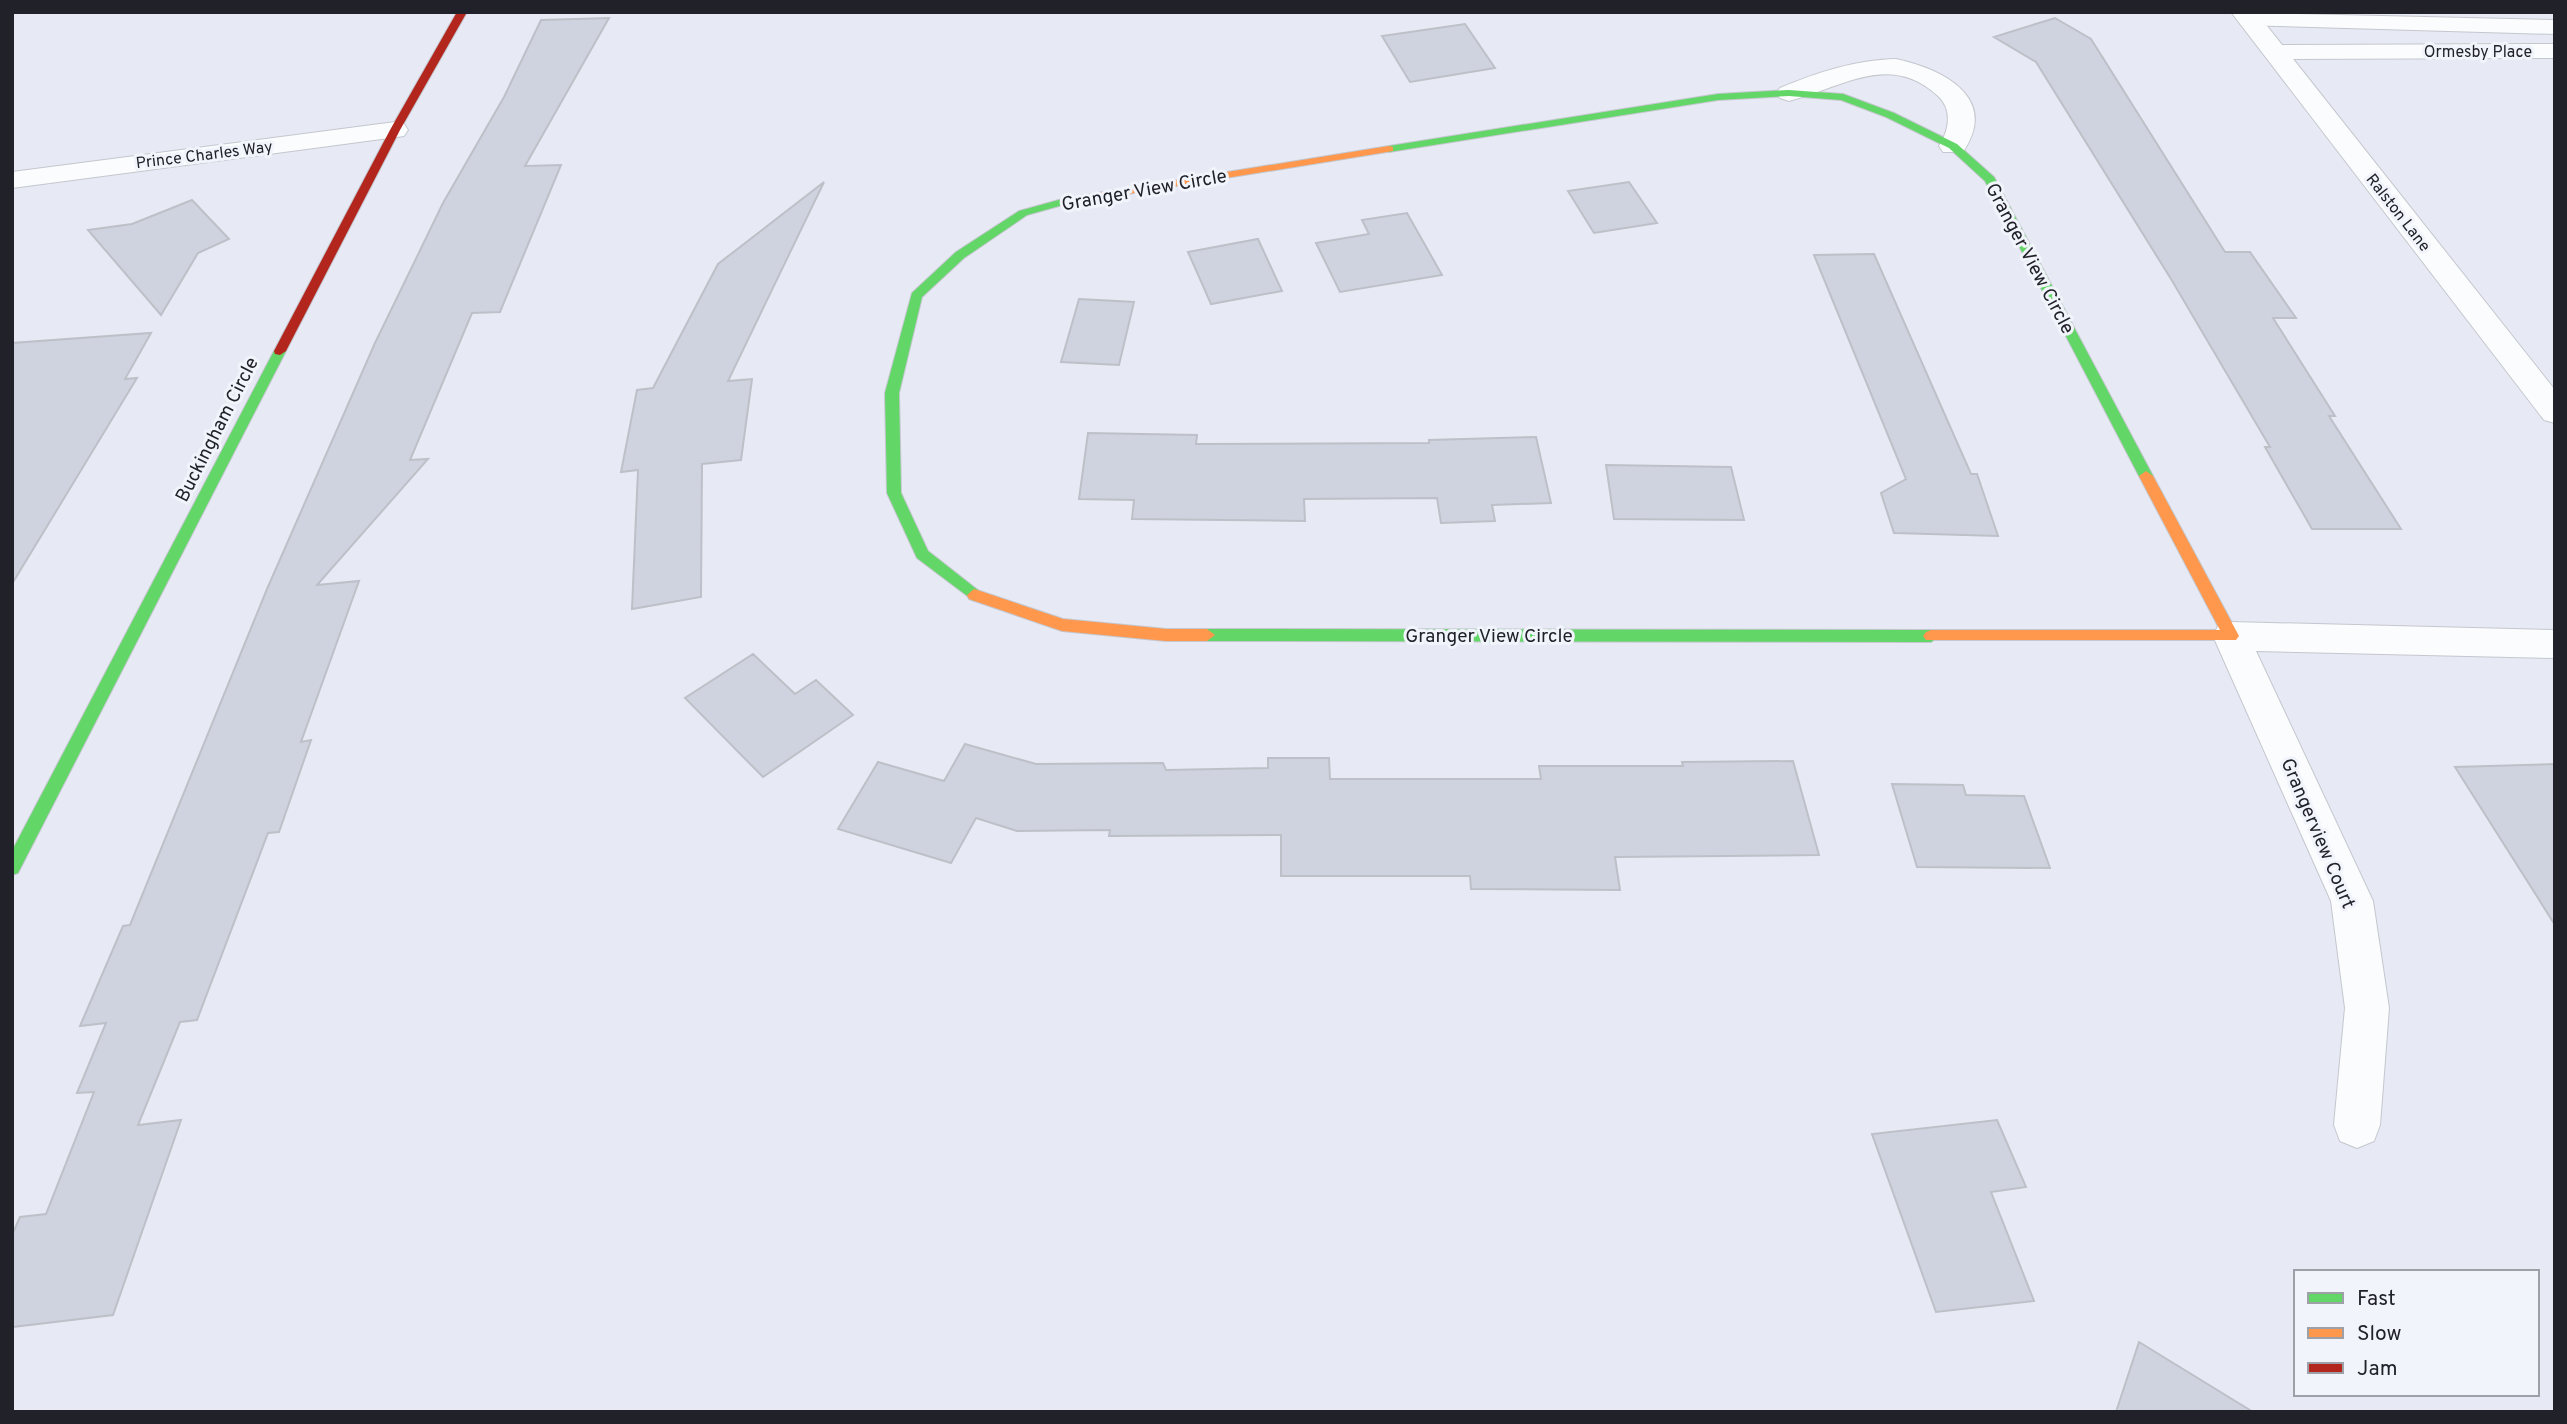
<svg xmlns="http://www.w3.org/2000/svg" width="2567" height="1424" viewBox="0 0 2567 1424" font-family="Overpass,sans-serif">
	<style>
		.building { fill: #cfd3df; stroke: #bdc0c7; stroke-width: 2 }
		.lines { fill: none; stroke-linecap: round; stroke-linejoin: round }
		.lane-casing { stroke: #c4c7ce; stroke-width: 2 }
		.street-casing { stroke: #c4c7ce; stroke-width: 2 }
		.fast-casing { stroke: #c4c7ce; stroke-width: 2 }
		.slow-casing { stroke: #c4c7ce; stroke-width: 2 }
		.jam-casing { stroke: #c4c7ce; stroke-width: 2 }
		.lane { fill: #fbfcfd; fill-rule: evenodd }
		.street { fill: #fbfcfd; fill-rule: evenodd }
		.fast { fill: #63d668; fill-rule: evenodd }
		.slow { fill: #ff974d; fill-rule: evenodd }
		.jam { fill: #b3261e; fill-rule: evenodd }
		.labels { text-anchor: middle; stroke-width: 6; stroke-linejoin: round; paint-order: stroke }
		.far-street-label { font-size: 16px; fill: #212229; stroke: #f2f4fc }
		.street-label { font-size: 19px; fill: #212229; stroke: #f2f4fc }
	</style>
	<rect width="100%" height="100%" fill="#e7eaf4"/>
	<!-- building -->
	<path class="building" d="M 609,18 L 525,166 L 561,165 L 500,312 L 472,313 L 410,460 L 428,459 L 317,585 L 359,581 L 301,742 L 311,740 L 279,832 L 268,833 L 197,1020 L 180,1022 L 138,1125 L 181,1120 L 113,1315 L 12,1327 L 12,1235 L 20,1217 L 46,1214 L 94,1092 L 77,1093 L 106,1023 L 80,1026 L 123,926 L 130,925 L 267,589 L 375,343 L 443,203 L 504,97 L 541,20 Z
		M 2055,18 L 2091,39 L 2225,252 L 2250,252 L 2296,318 L 2273,318 L 2335,416 L 2329,416 L 2401,529 L 2312,529 L 2265,447 L 2270,447 L 2171,279 L 2036,62 L 1994,37 Z
		M 1465,24 L 1495,68 L 1410,82 L 1382,36 Z
		M 824,182 L 728,381 L 752,379 L 741,460 L 702,464 L 701,597 L 632,609 L 638,470 L 621,472 L 637,390 L 653,388 L 718,264 Z
		M 1629,182 L 1657,223 L 1594,233 L 1568,191 Z
		M 192,200 L 229,239 L 198,253 L 161,315 L 88,230 L 132,224 Z
		M 1407,213 L 1442,275 L 1340,292 L 1316,243 L 1369,234 L 1362,220 Z
		M 1258,239 L 1282,291 L 1211,304 L 1188,252 Z
		M 1874,254 L 1971,474 L 1977,474 L 1998,536 L 1894,533 L 1881,493 L 1906,479 L 1814,255 Z
		M 1079,299 L 1134,302 L 1119,365 L 1061,362 Z
		M 151,333 L 125,379 L 137,378 L 12,584 L 12,343 Z
		M 1088,433 L 1197,435 L 1196,444 L 1429,443 L 1429,440 L 1536,437 L 1551,503 L 1492,505 L 1495,521 L 1441,523 L 1437,498 L 1304,499 L 1305,521 L 1132,519 L 1134,500 L 1079,499 Z
		M 1606,465 L 1731,467 L 1744,520 L 1614,519 Z
		M 753,654 L 795,694 L 816,680 L 853,715 L 763,777 L 685,698 Z
		M 965,744 L 1036,764 L 1163,763 L 1166,770 L 1268,768 L 1268,758 L 1329,758 L 1330,779 L 1541,779 L 1539,766 L 1683,766 L 1682,762 L 1793,761 L 1819,855 L 1615,857 L 1620,890 L 1471,889 L 1470,876 L 1281,876 L 1281,835 L 1109,836 L 1110,830 L 1017,831 L 976,818 L 951,863 L 838,829 L 878,762 L 944,781 Z
		M 2555,764 L 2555,925 L 2455,767 Z
		M 1892,784 L 1963,785 L 1966,795 L 2024,796 L 2050,868 L 1917,867 Z
		M 1997,1120 L 2026,1187 L 1991,1192 L 2034,1301 L 1936,1312 L 1872,1134 Z
		M 2139,1342 L 2253,1412 L 2116,1412 Z"/>
	<g class="lines">
		<defs>
			<path id="lane" d="M 2249,13 L 2555,20 L 2555,34 L 2241,25 L 2238,20 Z
				M 2555,44 L 2555,58 L 2275,59 L 2264,52 L 2275,45 Z"/>
			<path id="street" d="M 2231,12 L 2256,12 L 2555,390 L 2555,423 L 2544,420 Z
				M 1896,59 C 1942,69 2000,97 1963,152 L 1943,152 L 1939,146 C 1949,130 1953,110 1938,96 C 1889,51 1842,88 1789,101 L 1780,98 L 1776,93 L 1780,88 C 1818,72 1855,60 1896,59 Z
				M 395,122 L 404,124 L 408,130 L 404,136 L 12,188 L 12,172 Z
				M 2231,622 L 2555,630 L 2555,658 L 2256,651 L 2373,901 L 2389,1008 L 2380,1125 L 2374,1141 L 2357,1148 L 2340,1141 L 2334,1125 L 2345,1008 L 2331,901 L 2213,636 L 2218,626 Z"/>
			<path id="fast" d="M 1789,90 L 1843,94 L 1894,113 L 1957,144 L 1994,177 L 2153,476 L 2151,479 L 2146,481 L 2139,476 L 1985,181 L 1949,148 L 1886,117 L 1841,100 L 1789,96 L 1718,100 L 1389,152 L 1383,149 L 1389,146 L 1718,94 Z
				M 1066,198 L 1072,201 L 1070,203 L 1027,215 L 964,258 L 922,297 L 899,393 L 901,493 L 928,551 L 979,591 L 981,595 L 974,601 L 917,558 L 887,493 L 885,393 L 912,293 L 956,252 L 1019,211 Z
				M 280,347 L 286,351 L 18,873 L 12,875 L 12,851 L 274,351 Z
				M 1207,629 L 1931,630 L 1939,636 L 1931,642 L 1207,641 L 1199,635 Z"/>
			<path id="slow" d="M 1389,146 L 1393,147 L 1393,151 L 1066,204 L 1060,201 L 1066,198 Z
				M 2146,471 L 2153,476 L 2239,636 L 2236,640 L 1926,640 L 1923,636 L 1926,632 L 1931,630 L 2220,630 L 2139,476 Z
				M 974,589 L 1063,619 L 1166,629 L 1207,629 L 1215,635 L 1207,641 L 1166,641 L 1062,631 L 969,599 L 967,595 Z"/>
			<path id="jam" d="M 457,12 L 467,12 L 400,130 L 286,351 L 280,355 L 275,354 L 274,351 L 390,130 Z"/>
		</defs>
		<!-- lane casing -->
		<use href="#lane" class="lane-casing"/>
		<!-- street casing -->
		<use href="#street" class="street-casing"/>
		<!-- fast casing -->
		<use href="#fast" class="fast-casing"/>
		<!-- slow casing -->
		<use href="#slow" class="slow-casing"/>
		<!-- jam casing -->
		<use href="#jam" class="jam-casing"/>
		<!-- lane -->
		<use href="#lane" class="lane"/>
		<!-- street -->
		<use href="#street" class="street"/>
		<!-- fast -->
		<use href="#fast" class="fast"/>
		<!-- slow -->
		<use href="#slow" class="slow"/>
		<!-- jam -->
		<use href="#jam" class="jam"/>
	</g>
	<g class="labels">
		<!-- far-street labels -->
		<g class="far-street-label">
			<text x="2478" y="57">Ormesby Place</text>
			<text transform="translate(204 154) rotate(-7)" y="6">Prince Charles Way</text>
			<text transform="translate(2399 212) rotate(52)" y="6">Ralston Lane</text>
		</g>
		<!-- street labels -->
		<g class="street-label">
			<text transform="translate(1144 189) rotate(-10)" y="7">Granger View Circle</text>
			<text transform="translate(2031 258) rotate(62)" y="7">Granger View Circle</text>
			<text transform="translate(216 429) rotate(-63)" y="7">Buckingham Circle</text>
			<text x="1489" y="642">Granger View Circle</text>
			<text transform="translate(2319 833) rotate(67)" y="7">Grangerview Court</text>
		</g>
	</g>
	<!-- border -->
	<rect width="2567" height="1424" fill="none" stroke="#212229" stroke-width="28"/>
	<!-- legend -->
	<rect x="2294" y="1270" width="245" height="126" fill="#f2f4fc" stroke="#9ea0a8" stroke-width="2"/>
	<rect x="2308" y="1293" width="35" height="10" fill="#63d668" stroke="#9ea0a8" stroke-width="2"/>
	<text x="2357" y="1305" font-size="21" fill="#212229">Fast</text>
	<rect x="2308" y="1328" width="35" height="10" fill="#ff974d" stroke="#9ea0a8" stroke-width="2"/>
	<text x="2357" y="1340" font-size="21" fill="#212229">Slow</text>
	<rect x="2308" y="1363" width="35" height="10" fill="#b3261e" stroke="#9ea0a8" stroke-width="2"/>
	<text x="2357" y="1375" font-size="21" fill="#212229">Jam</text>
</svg>
